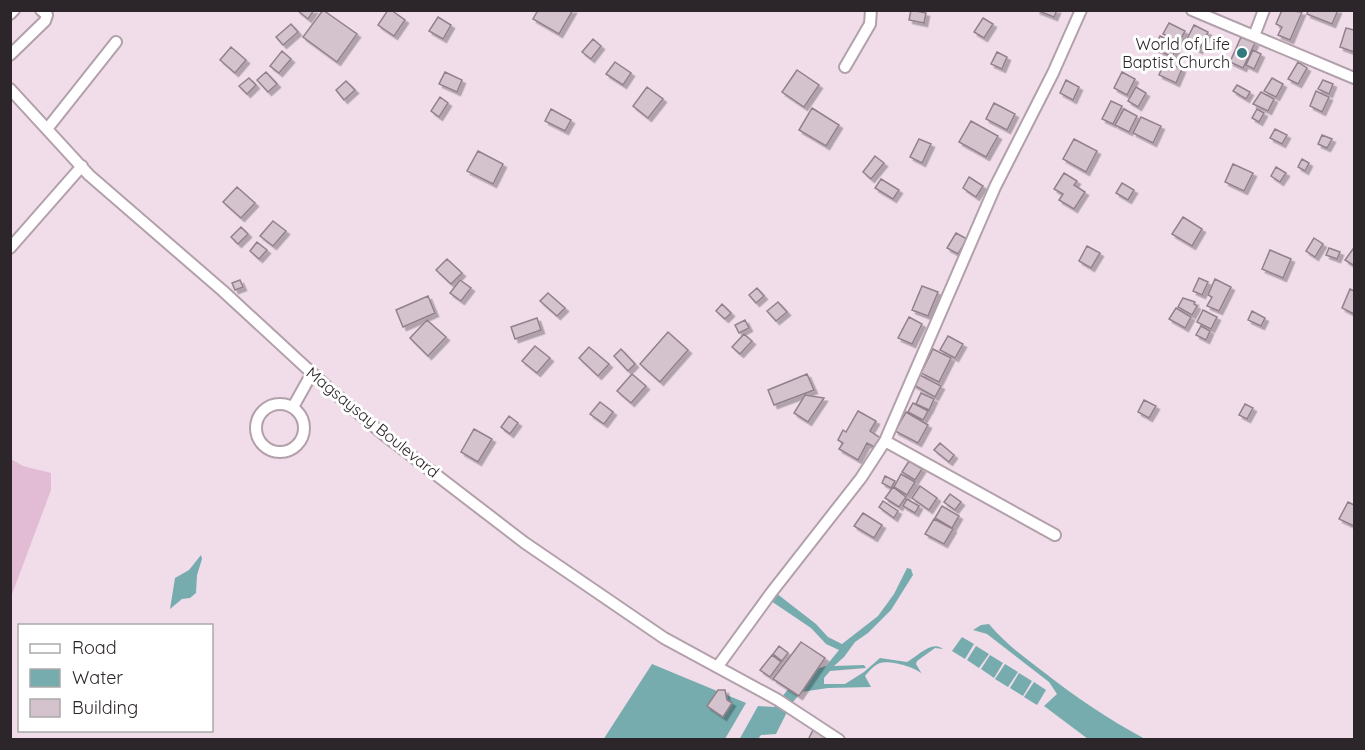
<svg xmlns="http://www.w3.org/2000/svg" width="1365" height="750" viewBox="0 0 1365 750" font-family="Quicksand,sans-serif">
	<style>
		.green { fill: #e1bcd4 }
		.water { fill: #77acaf }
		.building { fill: #d4c2cd; stroke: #92818c; stroke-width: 1.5; filter: url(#shadow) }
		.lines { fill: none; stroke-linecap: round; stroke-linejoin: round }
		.minor-casing { stroke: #b2a0ab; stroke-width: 14 }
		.minor { stroke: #fff; stroke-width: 10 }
		.poi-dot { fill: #30797d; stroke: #fff; stroke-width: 2 }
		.labels { text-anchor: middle; stroke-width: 6; stroke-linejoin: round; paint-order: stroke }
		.poi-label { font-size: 16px; fill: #2c2529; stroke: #fff; text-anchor: end }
		.street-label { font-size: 16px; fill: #2c2529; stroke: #fff }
	</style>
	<defs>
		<filter id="shadow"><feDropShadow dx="3.5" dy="3.5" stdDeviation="0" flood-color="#0004"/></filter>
	</defs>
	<rect width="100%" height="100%" fill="#f0dde9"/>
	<!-- green -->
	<path class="green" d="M 11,459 L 23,466 L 51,473 L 51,490 L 11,597 Z"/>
	<!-- water -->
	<path class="water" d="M 201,555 L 202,559 L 197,575 L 196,593 L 190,598 L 182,599 L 170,609 L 175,578 L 189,570 Z
		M 907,568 L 911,569 L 913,575 L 891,610 L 868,633 L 855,642 L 844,657 L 834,666 L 864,665 L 866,668 L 830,671 L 824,678 L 824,684 L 845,684 L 864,672 L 880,658 L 907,662 C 918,656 932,640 943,649 L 935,648 L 917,661 L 916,664 L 922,674 C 916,667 889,660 880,663 C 874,665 869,671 865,676 L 871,687 L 828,688 L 801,692 L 790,706 L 776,734 L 761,735 L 758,739 L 739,740 L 758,706 L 774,707 L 800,674 L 826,666 L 839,650 L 826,644 L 811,628 L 771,601 L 776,593 L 816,624 L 828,637 L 842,644 L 878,616 L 894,594 Z
		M 989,624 C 1004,642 1022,656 1041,670 C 1074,696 1108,719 1145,739 L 1088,739 L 1044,706 L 1057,694 L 1049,682 L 987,634 L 973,630 L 981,625 Z
		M 962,637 L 974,644 L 965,659 L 952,651 Z
		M 976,646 L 989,654 L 979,668 L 967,660 Z
		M 990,655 L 1003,663 L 994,678 L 981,669 Z
		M 652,664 L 746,703 L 725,739 L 603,740 Z
		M 1005,664 L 1018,672 L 1008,687 L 995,679 Z
		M 1019,673 L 1032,681 L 1023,696 L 1010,688 Z
		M 1034,682 L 1046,690 L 1037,705 L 1024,697 Z"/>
	<!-- building -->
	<path class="building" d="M 297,10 L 314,10 L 308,19 Z
		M 323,10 L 357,34 L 337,62 L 303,37 Z
		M 388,10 L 391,10 L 405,20 L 394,36 L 378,25 Z
		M 538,10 L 573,10 L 559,34 L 533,19 Z
		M 911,10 L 926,13 L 924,23 L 909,20 Z
		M 1036,10 L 1057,10 L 1054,17 Z
		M 1282,10 L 1302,12 L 1290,40 L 1278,35 L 1282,27 L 1276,24 Z
		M 1308,10 L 1338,10 L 1332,24 L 1307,14 Z
		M 438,17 L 451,25 L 443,39 L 429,31 Z
		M 983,18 L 993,24 L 984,38 L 974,32 Z
		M 1169,23 L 1185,31 L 1179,42 L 1163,34 Z
		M 291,24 L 298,32 L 283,45 L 276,37 Z
		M 1194,25 L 1208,32 L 1199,50 L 1185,43 Z
		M 1346,28 L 1354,30 L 1354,52 L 1340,47 Z
		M 1160,36 L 1178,45 L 1172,57 L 1154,48 Z
		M 1241,37 L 1255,43 L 1243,68 L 1230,62 Z
		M 593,39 L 601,46 L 591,59 L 582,52 Z
		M 231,47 L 246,60 L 235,73 L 220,60 Z
		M 1253,50 L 1261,54 L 1254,69 L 1246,65 Z
		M 282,51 L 291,59 L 279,73 L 270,66 Z
		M 997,52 L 1007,57 L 1002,69 L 991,64 Z
		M 1165,61 L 1182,69 L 1176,83 L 1159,75 Z
		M 615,62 L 631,73 L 623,85 L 606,74 Z
		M 1298,62 L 1307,68 L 1298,84 L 1288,79 Z
		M 797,70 L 819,85 L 804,107 L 782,92 Z
		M 266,72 L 277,84 L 268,92 L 257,80 Z
		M 445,72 L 462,80 L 457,92 L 439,84 Z
		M 1122,72 L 1135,79 L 1127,95 L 1114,88 Z
		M 249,78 L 256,85 L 247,94 L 239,86 Z
		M 1272,78 L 1283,84 L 1276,97 L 1264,91 Z
		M 1066,80 L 1079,87 L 1073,100 L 1060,93 Z
		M 1323,80 L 1333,84 L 1329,94 L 1318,89 Z
		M 346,81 L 355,90 L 344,100 L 336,90 Z
		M 1237,85 L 1250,92 L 1246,99 L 1233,91 Z
		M 647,87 L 663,99 L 648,118 L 633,106 Z
		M 1136,87 L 1146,93 L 1138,107 L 1128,101 Z
		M 1316,91 L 1329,97 L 1322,112 L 1310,106 Z
		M 1261,92 L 1274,99 L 1268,111 L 1253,104 Z
		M 440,97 L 448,103 L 439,117 L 431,111 Z
		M 1111,101 L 1122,106 L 1113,124 L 1102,119 Z
		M 994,103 L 1015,114 L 1007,130 L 986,119 Z
		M 812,108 L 839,125 L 826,146 L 799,130 Z
		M 551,109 L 571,120 L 565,131 L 545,121 Z
		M 1124,109 L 1137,116 L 1129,132 L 1115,125 Z
		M 1257,109 L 1264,113 L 1259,122 L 1252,118 Z
		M 1141,117 L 1161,126 L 1153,143 L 1133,133 Z
		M 971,121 L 998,136 L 986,157 L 959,142 Z
		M 1275,129 L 1287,135 L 1282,144 L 1270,138 Z
		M 1322,135 L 1332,139 L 1327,148 L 1318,144 Z
		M 919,139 L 931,144 L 922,163 L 910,157 Z
		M 1074,139 L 1097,151 L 1086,172 L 1063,159 Z
		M 478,151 L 503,164 L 493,184 L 467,171 Z
		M 875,156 L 884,163 L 871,179 L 863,172 Z
		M 1302,159 L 1309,163 L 1305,171 L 1298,167 Z
		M 1233,164 L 1253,173 L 1244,191 L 1225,182 Z
		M 1276,167 L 1286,173 L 1280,182 L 1271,176 Z
		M 1064,173 L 1077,181 L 1074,185 L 1085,192 L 1074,209 L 1059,200 L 1063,194 L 1054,189 Z
		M 969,177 L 983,186 L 976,197 L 963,188 Z
		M 881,179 L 899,190 L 893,199 L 875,188 Z
		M 1122,183 L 1134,190 L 1128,200 L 1116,193 Z
		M 237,187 L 255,203 L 241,218 L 223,202 Z
		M 1183,217 L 1202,229 L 1192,246 L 1172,234 Z
		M 273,221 L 286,231 L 273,246 L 260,236 Z
		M 241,227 L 248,234 L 238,244 L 231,237 Z
		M 956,233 L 967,239 L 958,254 L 947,248 Z
		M 1314,238 L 1323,244 L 1315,257 L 1306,251 Z
		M 257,242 L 267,250 L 259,259 L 250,251 Z
		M 1087,246 L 1100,253 L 1091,268 L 1079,261 Z
		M 1329,248 L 1340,252 L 1337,259 L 1326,255 Z
		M 1353,249 L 1354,251 L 1354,263 L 1353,265 L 1345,260 Z
		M 1270,250 L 1291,259 L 1283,278 L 1262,269 Z
		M 447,259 L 462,273 L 451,284 L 436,270 Z
		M 1199,278 L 1208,282 L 1202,295 L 1193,291 Z
		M 1215,279 L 1231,287 L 1219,311 L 1207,306 L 1212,297 L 1208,295 Z
		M 240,280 L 243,287 L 235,290 L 232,283 Z
		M 460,280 L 471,288 L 461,301 L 450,293 Z
		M 922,286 L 938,292 L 928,316 L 912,310 Z
		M 757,288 L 764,296 L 756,303 L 749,295 Z
		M 1350,289 L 1354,291 L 1354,314 L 1342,308 Z
		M 548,293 L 565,308 L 557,316 L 540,301 Z
		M 428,296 L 435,313 L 403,327 L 396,310 Z
		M 1183,298 L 1195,302 L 1194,304 L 1197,306 L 1192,315 L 1178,307 Z
		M 778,302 L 787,312 L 776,321 L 767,311 Z
		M 722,304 L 731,313 L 725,319 L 716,311 Z
		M 1176,308 L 1191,317 L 1185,328 L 1169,319 Z
		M 1203,310 L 1217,317 L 1211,329 L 1197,322 Z
		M 1252,311 L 1265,318 L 1261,326 L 1248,320 Z
		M 909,317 L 922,324 L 912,344 L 898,338 Z
		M 537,318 L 541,330 L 515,339 L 511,327 Z
		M 427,320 L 446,337 L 428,356 L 410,338 Z
		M 745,320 L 749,328 L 739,333 L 735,325 Z
		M 1201,326 L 1210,331 L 1206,340 L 1196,335 Z
		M 668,332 L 688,350 L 660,382 L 640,364 Z
		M 744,334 L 752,341 L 740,354 L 732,347 Z
		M 948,336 L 963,344 L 955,358 L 940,350 Z
		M 535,346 L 550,358 L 537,373 L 522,361 Z
		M 589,347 L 609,364 L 598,376 L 579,358 Z
		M 621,349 L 635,364 L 628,371 L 614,356 Z
		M 933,349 L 951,358 L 939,382 L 921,373 Z
		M 632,374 L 646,386 L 631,403 L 617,391 Z
		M 807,374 L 814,390 L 774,405 L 768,390 Z
		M 918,374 L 941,386 L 935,397 L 912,384 Z
		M 921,393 L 934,399 L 929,410 L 916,404 Z
		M 805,395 L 824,398 L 808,422 L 794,413 Z
		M 1144,400 L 1156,406 L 1149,418 L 1138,412 Z
		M 600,402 L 613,412 L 604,424 L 590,414 Z
		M 913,403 L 928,411 L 923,420 L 908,412 Z
		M 1245,404 L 1253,408 L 1247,419 L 1239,415 Z
		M 858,411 L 876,421 L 870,431 L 882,439 L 876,448 L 867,443 L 858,460 L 839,449 L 843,443 L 838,440 L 843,430 L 846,432 Z
		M 906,412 L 928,425 L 918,443 L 895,431 Z
		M 509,416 L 518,423 L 510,434 L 501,427 Z
		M 474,429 L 492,439 L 478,462 L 461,452 Z
		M 940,443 L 954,455 L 949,462 L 934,450 Z
		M 909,461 L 922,469 L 915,480 L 902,472 Z
		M 901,474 L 915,482 L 907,495 L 894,487 Z
		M 885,476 L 895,481 L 891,488 L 882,483 Z
		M 920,486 L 937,498 L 929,510 L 912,498 Z
		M 893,487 L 906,497 L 899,507 L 885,498 Z
		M 950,494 L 961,502 L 955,510 L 944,502 Z
		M 907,499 L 919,506 L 915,513 L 903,506 Z
		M 883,501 L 898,511 L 894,518 L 879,507 Z
		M 1348,502 L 1354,505 L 1354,526 L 1339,519 Z
		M 942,506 L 959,516 L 952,528 L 935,518 Z
		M 863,513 L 882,525 L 874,538 L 854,526 Z
		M 934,519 L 953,529 L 944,544 L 925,534 Z
		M 801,642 L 825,658 L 799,696 L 773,679 Z
		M 779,646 L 788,653 L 782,661 L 773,654 Z
		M 772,655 L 781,662 L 770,677 L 760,670 Z
		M 718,690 L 725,690 L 727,700 L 732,703 L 723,717 L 707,706 Z
		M 813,730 L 826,735 L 824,740 L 808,740 Z"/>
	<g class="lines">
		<defs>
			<path id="minor" d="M 1192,10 L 1354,78
				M 10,14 L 14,10
				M 1254,36 L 1264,10
				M 10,55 L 45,21 L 47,15 L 41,10
				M 845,67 L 870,24 L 871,10
				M 10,89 L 89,175 L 223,291 L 326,386 L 383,434 L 525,543 L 664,638 L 778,700 L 839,740
				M 47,129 L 116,42
				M 10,248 L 82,166
				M256 428a24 24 0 1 1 48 0a24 24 0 1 1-48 0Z
				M 293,407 L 312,373
				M 885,441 L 1055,535
				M 718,666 L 771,593 L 861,478 L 885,441 L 995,187 L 1053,73 L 1081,10"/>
		</defs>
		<!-- minor casing -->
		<use href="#minor" class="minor-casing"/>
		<!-- minor -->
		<use href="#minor" class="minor"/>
	</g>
	<!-- markers -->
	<circle class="poi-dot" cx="1242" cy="53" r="6"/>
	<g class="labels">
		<!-- poi labels -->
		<g class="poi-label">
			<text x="1230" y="50">World of Life<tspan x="1230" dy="18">Baptist Church</tspan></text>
		</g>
		<!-- street labels -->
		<g class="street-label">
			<text transform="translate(373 422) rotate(39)" y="6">Magsaysay Boulevard</text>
		</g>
	</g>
	<!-- border -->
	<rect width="1365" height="750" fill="none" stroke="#2c2529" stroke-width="24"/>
	<!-- legend -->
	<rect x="18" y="624" width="195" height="108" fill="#ffffff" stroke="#aba8a9" stroke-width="1.5"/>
	<rect x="30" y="644" width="30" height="9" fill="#ffffff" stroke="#aba8a9" stroke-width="1.5"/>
	<text x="72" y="654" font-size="18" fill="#2c2529">Road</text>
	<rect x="30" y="669" width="30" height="18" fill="#77acaf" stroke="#aba8a9" stroke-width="1.5"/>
	<text x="72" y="684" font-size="18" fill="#2c2529">Water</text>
	<rect x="30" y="699" width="30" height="18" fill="#d4c2cd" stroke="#aba8a9" stroke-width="1.5"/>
	<text x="72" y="714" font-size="18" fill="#2c2529">Building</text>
</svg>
